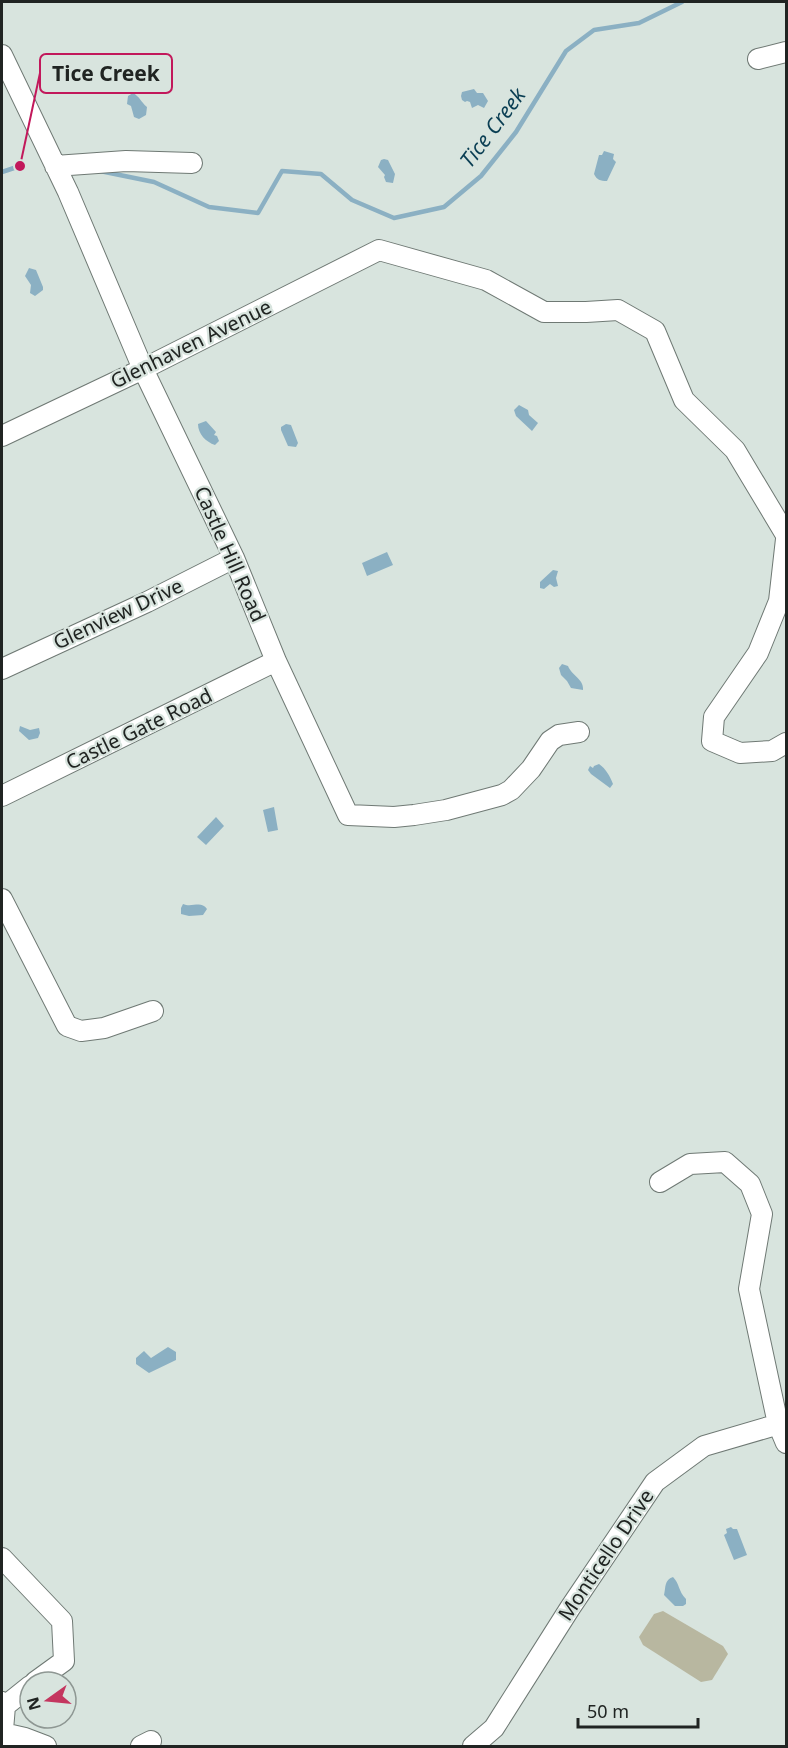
<svg xmlns="http://www.w3.org/2000/svg" width="788" height="1748" viewBox="0 0 788 1748" font-family="'Noto Sans',sans-serif">
	<style>
		.green { fill: #b8b7a0 }
		.water { fill: #8bb0c3 }
		.lines { fill: none; stroke-linecap: round; stroke-linejoin: round }
		.stream { stroke: #8bb0c3; stroke-width: 4.5 }
		.minor-casing { stroke: #6f7974; stroke-width: 22 }
		.minor { stroke: #fff; stroke-width: 20 }
		.labels { text-anchor: middle; stroke-width: 4.5; stroke-linejoin: round; paint-order: stroke }
		.street-label { font-size: 20px; fill: #202422; stroke: #d8e4de }
		.water-label { font-size: 21px; font-style: italic; fill: #0a3e53; stroke: #d8e4de }
		.leader { fill: none; stroke: #c2185b; stroke-width: 2 }
		.callout-dot { fill: #c2185b; stroke: #d8e4de; stroke-width: 2 }
		.callout { fill: #d8e4de; stroke: #c2185b; stroke-width: 2 }
		.callout-label { font-size: 21px; text-anchor: middle; font-weight: bold; fill: #202422 }
	</style>
	<rect width="100%" height="100%" fill="#d8e4de"/>
	<!-- green -->
	<path class="green" d="M 663,1611 L 723,1646 L 728,1654 L 712,1680 L 701,1682 L 643,1645 L 639,1637 L 654,1614 Z"/>
	<!-- water -->
	<path class="water" d="M 474,89 L 477,93 L 483,93 L 488,101 L 484,108 L 478,105 L 472,108 L 470,102 L 467,101 L 465,102 L 462,100 L 461,96 L 462,92 Z
		M 133,93 C 140,97 141,102 147,107 L 146,115 L 139,119 L 134,117 L 131,106 L 127,104 L 128,96 Z
		M 604,151 L 614,154 L 613,159 L 616,162 L 607,181 C 600,181 597,180 594,174 L 599,155 L 602,155 Z
		M 384,159 L 388,160 L 395,174 L 393,183 L 386,182 L 384,177 L 385,175 L 378,167 L 381,160 Z
		M 29,268 L 36,270 L 43,287 L 43,290 L 35,296 L 30,293 L 31,285 L 25,276 Z
		M 519,405 L 528,410 L 529,415 L 538,423 L 532,431 L 516,416 L 514,410 Z
		M 206,421 L 216,432 L 214,435 L 217,436 L 219,441 L 215,445 C 206,442 198,434 198,424 Z
		M 286,424 L 291,425 L 298,443 L 296,447 L 288,446 L 281,430 L 281,427 Z
		M 387,552 L 393,565 L 367,576 L 362,563 Z
		M 553,570 L 558,571 L 556,578 L 558,586 L 554,587 L 550,584 L 544,589 L 540,588 L 540,582 Z
		M 562,664 L 568,666 C 572,676 584,679 583,690 L 571,688 L 567,681 L 561,675 L 559,668 Z
		M 20,726 L 30,730 L 39,728 L 40,733 L 38,738 L 29,740 L 19,731 Z
		M 599,764 C 606,769 610,776 613,784 L 610,788 L 591,774 L 588,770 L 590,766 L 593,768 L 594,766 Z
		M 274,807 L 278,830 L 268,832 L 263,810 Z
		M 216,817 L 224,826 L 206,845 L 197,837 Z
		M 183,904 C 192,908 201,900 207,909 L 203,915 L 189,916 L 181,914 L 181,908 Z
		M 168,1347 L 176,1352 L 176,1360 L 149,1373 L 136,1364 L 136,1358 L 144,1351 L 151,1358 Z
		M 731,1527 L 733,1529 L 737,1529 L 747,1555 L 734,1560 L 724,1535 L 727,1533 L 726,1529 Z
		M 673,1577 C 680,1584 678,1591 686,1599 L 686,1604 L 683,1606 L 675,1606 L 664,1595 C 666,1587 664,1580 673,1577 Z"/>
	<g class="lines">
		<!-- stream -->
		<path class="stream" d="M 100,171 L 154,182 L 209,207 L 258,213 L 282,171 L 321,174 L 352,200 L 394,218 L 444,207 L 481,176 L 516,132 L 566,51 L 594,30 L 639,23 L 682,2
			M 2,172 L 20,166"/>
		<defs>
			<path id="minor" d="M 2,55 L 68,192 L 143,369 L 234,558 L 276,661 L 348,815 L 394,817 L 414,815 L 446,810 L 502,795 L 511,790 L 531,769 L 550,741 L 559,735 L 579,732
				M 758,59 L 786,52
				M 55,166 L 126,161 L 192,163
				M 2,436 L 143,369 L 379,250 L 486,280 L 544,312 L 586,312 L 618,310 L 655,331 L 684,400 L 735,450 L 786,535
				M 786,539 L 779,601 L 758,653 L 714,717 L 712,741 L 740,753 L 772,751 L 786,743
				M 2,669 L 147,602 L 234,558
				M 2,796 L 276,661
				M 2,899 L 67,1026 L 81,1031 L 104,1028 L 153,1011
				M 660,1182 L 690,1164 L 725,1162 L 750,1184 L 762,1214 L 749,1289 L 778,1424 L 786,1443
				M 2,1558 L 62,1621 L 64,1661 L 35,1682
				M 2,1702 L 5,1706 L 2,1742
				M 5,1706 L 30,1686
				M 3,1733 L 25,1738 L 46,1746
				M 141,1746 L 151,1741
				M 473,1746 L 494,1728 L 570,1608 L 655,1482 L 704,1446 L 786,1422"/>
		</defs>
		<!-- minor casing -->
		<use href="#minor" class="minor-casing"/>
		<!-- minor -->
		<use href="#minor" class="minor"/>
	</g>
	<g class="labels">
		<!-- street labels -->
		<g class="street-label">
			<text transform="translate(191 344) rotate(-26)" y="7">Glenhaven Avenue</text>
			<text transform="translate(230 554) rotate(66)" y="7">Castle Hill Road</text>
			<text transform="translate(118 614) rotate(-25)" y="7">Glenview Drive</text>
			<text transform="translate(139 729) rotate(-26)" y="7">Castle Gate Road</text>
			<text transform="translate(606 1555) rotate(-56)" y="7">Monticello Drive</text>
		</g>
		<!-- water labels -->
		<g class="water-label">
			<text transform="translate(493 128) rotate(-53)" y="7">Tice Creek</text>
		</g>
	</g>
	<!-- callouts -->
	<path class="leader" d="M20 166L40 73"/>
	<circle class="callout-dot" cx="20" cy="166" r="6"/>
	<rect class="callout" x="40" y="54" width="132" height="39" rx="6"/>
	<g class="callout-label">
		<text x="106" y="81">Tice Creek</text>
	</g>
	<!-- border -->
	<rect width="788" height="1748" fill="none" stroke="#202422" stroke-width="6"/>
	<!-- north arrow -->
	<g transform="translate(48 1700) rotate(255)"><circle r="28" fill="#d8e4de" stroke="#8e9793" stroke-width="1.5"/>
	<path d="M0-4.5L10 22L0 15L-10 22Z" fill="#c4365f"/>
	<text y="-9" font-size="16" font-weight="bold" text-anchor="middle" fill="#202422">N</text>
	</g>
	<!-- scale -->
	<path d="M578 1718v9h120v-9" fill="none" stroke="#202422" stroke-width="3"/>
	<text x="587" y="1718" font-size="18" fill="#202422" stroke="#d8e4de" stroke-width="4.5" paint-order="stroke">50 m</text>
</svg>
